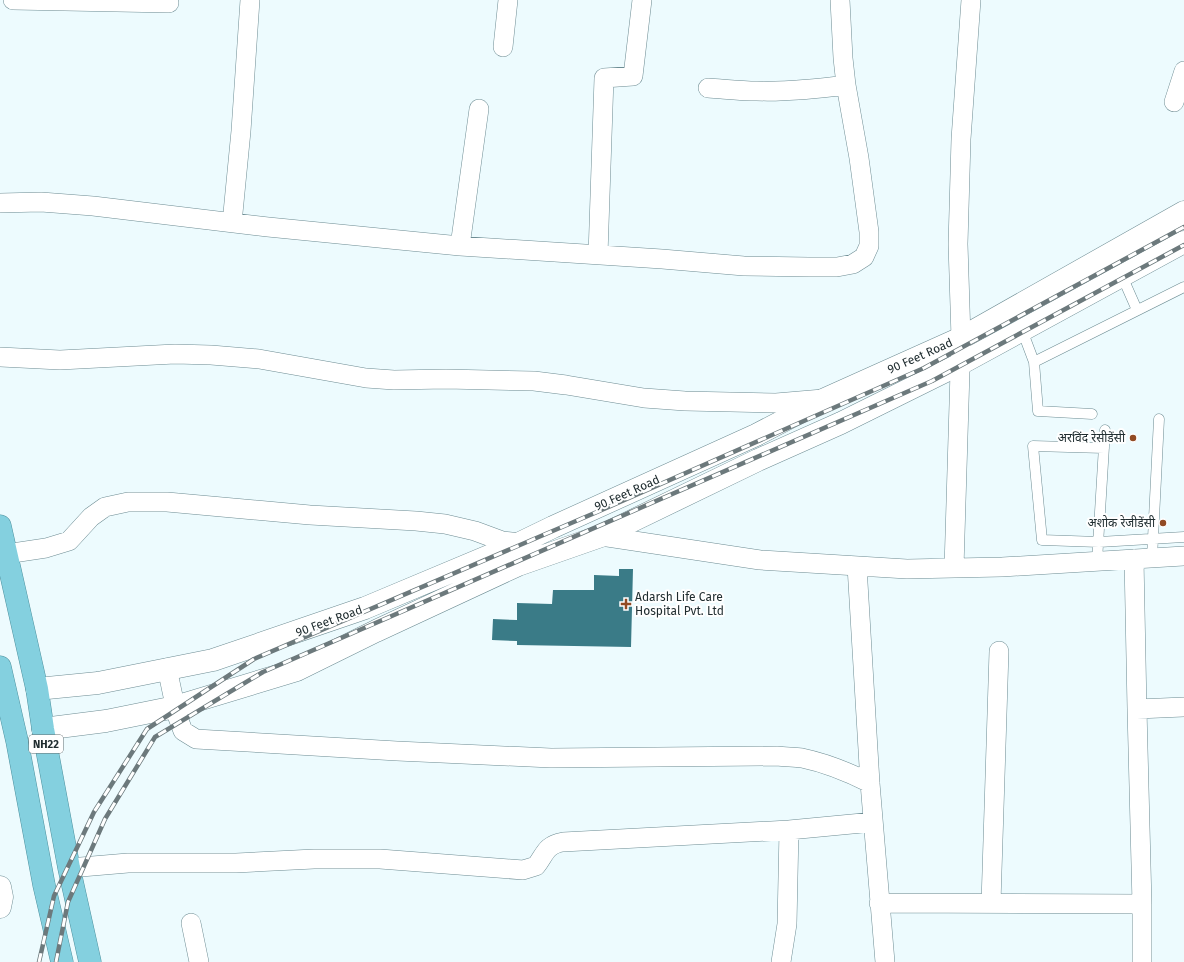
<svg xmlns="http://www.w3.org/2000/svg" width="1184" height="962" viewBox="0 0 1184 962" font-family="'Fira Sans','Noto Sans Devanagari',sans-serif">
	<style>
		.building { fill: #3a7b87 }
		.lines { fill: none; stroke-linecap: round; stroke-linejoin: round }
		.service-casing { stroke: #6d8c93; stroke-width: 11 }
		.minor-casing { stroke: #6d8c93; stroke-width: 20 }
		.tertiary-casing { stroke: #6d8c93; stroke-width: 23 }
		.secondary-casing { stroke: #6d8c93; stroke-width: 23 }
		.trunk-casing { stroke: #4e909d; stroke-width: 23 }
		.service { stroke: #fff; stroke-width: 10 }
		.minor { stroke: #fff; stroke-width: 19 }
		.tertiary { stroke: #fff; stroke-width: 22 }
		.secondary { stroke: #fff; stroke-width: 22 }
		.trunk { stroke: #84d0df; stroke-width: 22 }
		.rail-casing { stroke: #6c797c; stroke-width: 4.5 }
		.rail { stroke: #fff; stroke-width: 3; stroke-dasharray: 9; stroke-linecap: butt }
		.poi-dot { fill: #924b24; stroke: #fff; stroke-width: 1.5 }
		.labels { text-anchor: middle; stroke-width: 4; stroke-linejoin: round; paint-order: stroke }
		.shield { fill: #fff; stroke: #636c6e; stroke-width: 1 }
		.shield-label { font-size: 11px; font-weight: bold; fill: #202d30 }
		.street-label { font-size: 12px; fill: #202d30; stroke: #fff }
		.poi-label { font-size: 12px; fill: #202d30; stroke: #fff; text-anchor: end }
	</style>
	<rect width="100%" height="100%" fill="#edfbfe"/>
	<!-- building -->
	<path class="building" d="M 619,569 L 633,569 L 631,647 L 517,645 L 517,641 L 492,640 L 493,619 L 517,620 L 517,603 L 552,604 L 553,590 L 594,590 L 594,575 L 619,576 Z"/>
	<g class="lines">
		<defs>
			<path id="service" d="M 1122,276 L 1137,310
				M 1022,330 L 1034,362
				M 1092,414 L 1038,411 L 1034,362 L 1184,287
				M 1104,448 L 1033,446 L 1042,540 L 1099,542 L 1184,537
				M 1152,558 L 1159,419
				M 1097,561 L 1105,430"/>
			<path id="minor" d="M 13,0 L 169,3
				M 503,47 L 508,0
				M 708,88 C 724,89 741,91 757,91 C 787,92 816,89 846,85
				M 1174,102 L 1184,71
				M 0,203 L 41,202 L 93,206 L 268,227 L 460,246 L 662,259 L 744,266 L 809,267 L 837,267 L 853,264 L 864,257 L 869,246 L 869,232 L 859,158 L 846,85 L 843,58 L 840,0
				M 232,223 L 241,131 L 250,0
				M 460,246 L 479,109
				M 598,255 L 604,78 L 633,76 L 642,0
				M 0,357 L 60,360 L 175,354 L 211,355 L 259,359 L 366,378 L 394,380 L 446,379 L 534,381 L 566,385 L 644,398 L 685,401 L 776,403 L 823,399
				M 601,536 L 760,560 L 907,569 L 1002,567 L 1184,556
				M 6,554 L 46,548 L 69,541 L 91,517 L 105,507 L 128,502 L 167,502 L 310,515 L 416,521 L 445,524 L 475,531 L 502,541 L 520,543
				M 1134,559 L 1137,709
				M 857,566 L 870,783 L 885,962
				M 954,568 L 961,338 L 958,244 L 961,139 L 971,0
				M 167,668 L 177,715 L 183,731 L 196,739 L 397,751 L 551,758 L 777,756 C 785,757 794,757 802,758 C 826,763 848,772 870,783
				M 69,868 L 128,863 L 236,863 L 314,859 L 380,859 L 523,870 L 536,866 C 545,855 545,845 563,842 L 789,830 L 873,822
				M 879,903 L 1142,904
				M 991,903 L 999,651
				M 191,923 L 199,962
				M 781,962 L 787,924 L 789,830
				M 1142,962 L 1142,904 L 1137,709 L 1184,707"/>
			<path id="tertiary" d="M 0,887 L 2,897 L 0,907"/>
			<path id="secondary" d="M 37,689 L 98,683 L 213,660 L 365,608 L 520,543 L 553,527 L 756,435 L 825,399 L 961,338 L 1184,212
				M 43,729 L 106,721 L 175,707 L 297,670 L 376,631 L 518,565 L 601,536 L 758,460 L 841,423 L 960,364 L 1184,242"/>
			<path id="trunk" d="M 0,526 L 37,689 L 43,729 L 69,868 L 90,962
				M 0,667 L 17,741 L 44,885 L 62,962"/>
		</defs>
		<!-- service casing -->
		<use href="#service" class="service-casing"/>
		<!-- minor casing -->
		<use href="#minor" class="minor-casing"/>
		<!-- tertiary casing -->
		<use href="#tertiary" class="tertiary-casing"/>
		<!-- secondary casing -->
		<use href="#secondary" class="secondary-casing"/>
		<!-- trunk casing -->
		<use href="#trunk" class="trunk-casing"/>
		<!-- service -->
		<use href="#service" class="service"/>
		<!-- minor -->
		<use href="#minor" class="minor"/>
		<!-- tertiary -->
		<use href="#tertiary" class="tertiary"/>
		<!-- secondary -->
		<use href="#secondary" class="secondary"/>
		<!-- trunk -->
		<use href="#trunk" class="trunk"/>
		<defs>
			<path id="rail" d="M 39,962 L 54,896 L 94,812 L 147,729 L 254,659 L 597,512 L 924,368 L 1184,227
				M 56,962 L 68,902 L 105,819 L 155,737 L 263,672 L 932,381 L 1184,245"/>
		</defs>
		<!-- rail casing -->
		<use href="#rail" class="rail-casing"/>
		<!-- rail -->
		<use href="#rail" class="rail"/>
	</g>
	<!-- markers -->
	<g class="poi-dot">
		<circle cx="1133" cy="438" r="4"/>
		<circle cx="1163" cy="523" r="4"/>
		<path d="M624 598h4v4h4v4h-4v4h-4v-4h-4v-4h4z"/>
	</g>
	<g class="labels">
		<!-- shield labels -->
		<rect class="shield" x="29" y="735" width="34" height="18" rx="3"/>
		<g class="shield-label">
			<text x="46" y="748">NH22</text>
		</g>
		<!-- street labels -->
		<g class="street-label">
			<text transform="translate(920 356) rotate(-24)" y="4">90 Feet Road</text>
			<text transform="translate(627 493) rotate(-24)" y="4">90 Feet Road</text>
			<text transform="translate(329 621) rotate(-20)" y="4">90 Feet Road</text>
		</g>
		<!-- poi labels -->
		<g class="poi-label">
			<text x="1125" y="442">अरविंद रेसीडेंसी</text>
			<text x="1155" y="527">अशोक रेजीडेंसी</text>
			<text x="635" y="601" text-anchor="start">Adarsh Life Care<tspan x="635" dy="14">Hospital Pvt. Ltd</tspan></text>
		</g>
	</g>
</svg>
